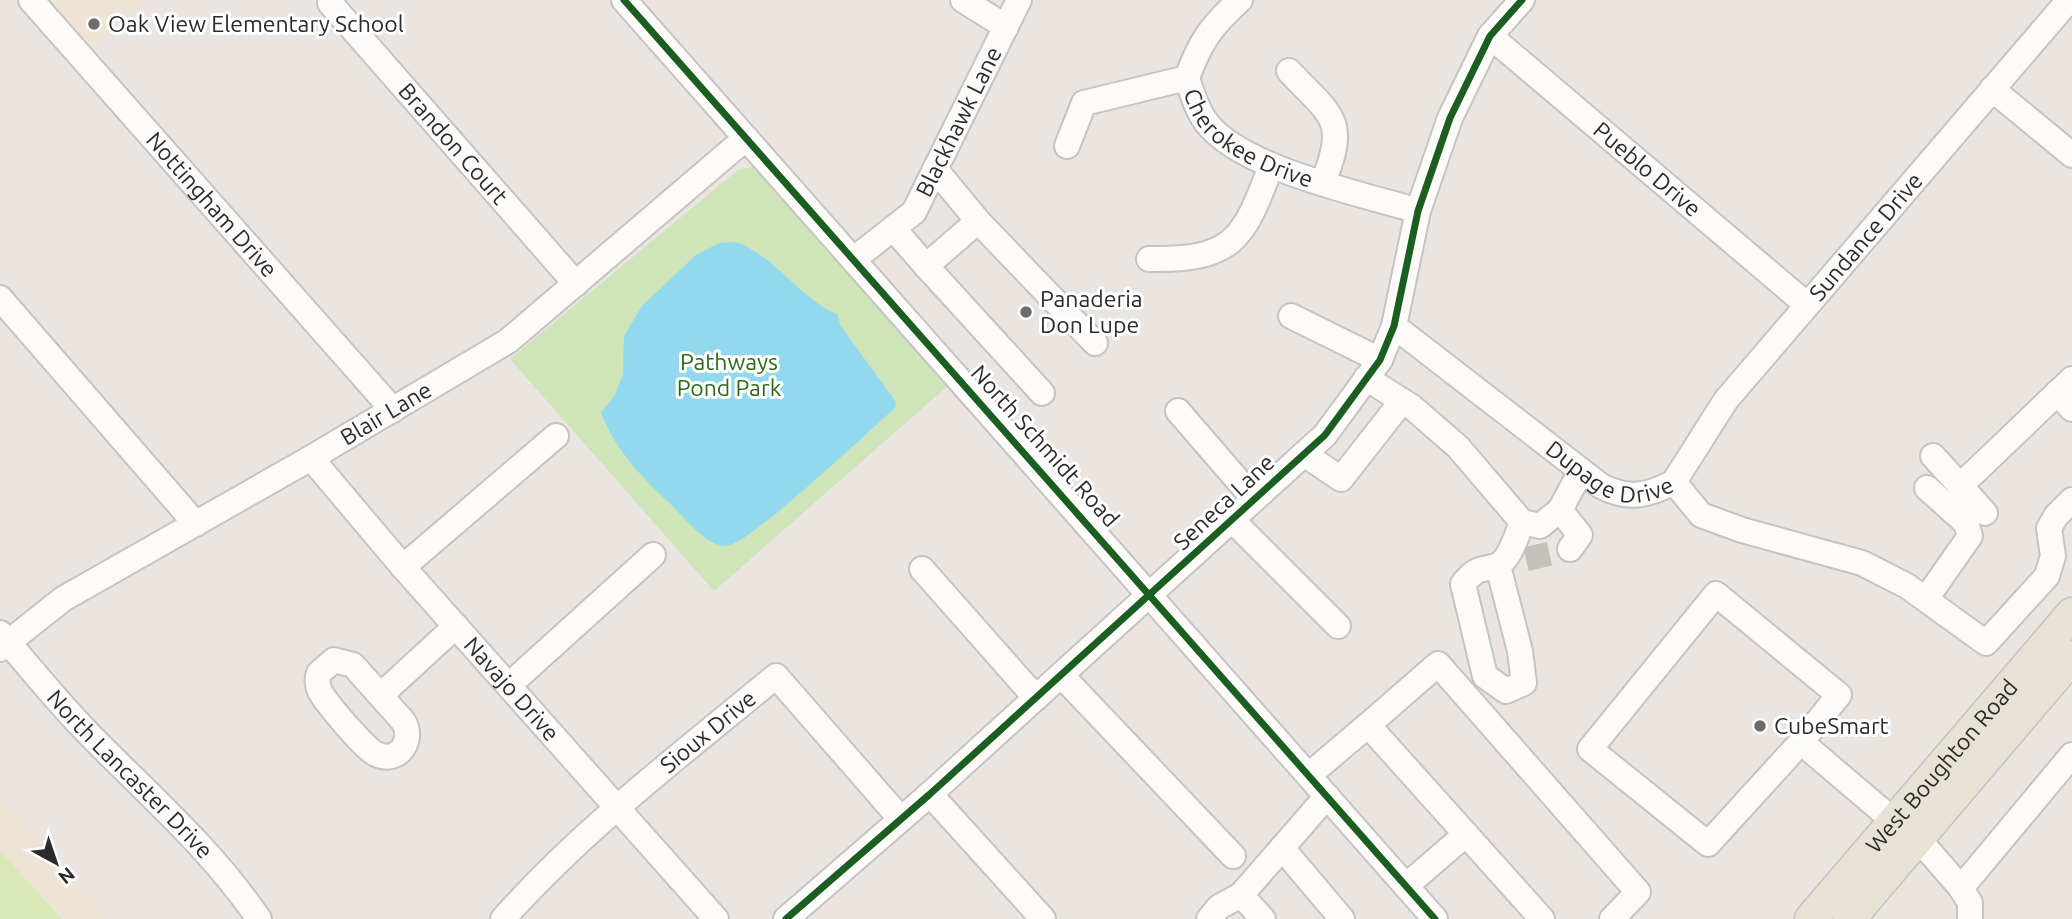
<svg xmlns="http://www.w3.org/2000/svg" width="2072" height="919" viewBox="0 0 2072 919" font-family="Ubuntu,sans-serif">
	<style>
		.education { fill: #ede4d5 }
		.green { fill: #cde5b8 }
		.pitch { fill: #d9e9b6 }
		.water { fill: #93d9ed }
		.lines { fill: none; stroke-linecap: round; stroke-linejoin: round }
		.minor-tunnel { stroke: #c4c0bc; stroke-width: 24; stroke-dasharray: 24 12; stroke-linecap: butt }
		.minor-casing { stroke: #c5c4c3; stroke-width: 28 }
		.major-casing { stroke: #c5c3c1; stroke-width: 35 }
		.minor { stroke: #fcfbfa; stroke-width: 24 }
		.major { stroke: #e7e2d3; stroke-width: 32 }
		.cycleway-casing { stroke: #fff; stroke-width: 11 }
		.cycleway { stroke: #1b5e20; stroke-width: 7 }
		.poi-dot { fill: #6e6c6a; stroke: #fff; stroke-width: 2.5 }
		.labels { text-anchor: middle; stroke-width: 6; stroke-linejoin: round; paint-order: stroke }
		.poi-label { font-size: 23px; fill: #2b2b2b; stroke: #fff; text-anchor: start }
		.street-label { font-size: 23px; fill: #2b2b2b; stroke: #fff }
		.park-label { font-size: 23px; fill: #2d6b18; stroke: #fff }
	</style>
	<rect width="100%" height="100%" fill="#eae5e0"/>
	<!-- education -->
	<path class="education" d="M 49,0 L 146,0 L 91,49 Z
		M 0,796 L 110,919 L 0,919 Z"/>
	<!-- green -->
	<path class="green" d="M 753,167 L 761,172 L 950,384 L 714,591 L 510,359 L 739,169 Z"/>
	<!-- pitch -->
	<path class="pitch" d="M 0,851 L 62,919 L 0,919 Z"/>
	<!-- water -->
	<path class="water" d="M 736,242 C 776,257 799,298 838,315 L 840,325 L 896,402 L 895,408 C 870,430 749,545 726,546 C 705,546 682,514 667,501 C 640,475 614,448 601,412 L 615,395 L 623,374 L 624,336 L 642,306 L 696,255 L 719,243 Z"/>
	<g class="lines">
		<!-- minor-tunnel -->
		<path class="minor-tunnel" d="M 1526,559 L 1570,549"/>
		<defs>
			<g id="minor">
				<path id="s1" d="M 31,0 L 393,410"/>
				<path d="M 624,0 L 1435,919"/>
				<path d="M 963,0 L 1006,27"/>
				<path id="s2" d="M 1240,0 C 1211,26 1200,42 1187,78 C 1192,93 1197,110 1206,122 C 1241,169 1363,194 1418,211"/>
				<path id="s3" d="M 330,3 L 576,284"/>
				<path id="s4" d="M 1490,36 L 1806,304"/>
				<path d="M 1289,71 C 1331,116 1349,119 1323,182"/>
				<path d="M 1992,89 L 2072,155"/>
				<path d="M 1067,146 L 1084,103 L 1187,78"/>
				<path d="M 978,221 L 1095,343"/>
				<path d="M 893,228 L 926,266 L 978,221 L 935,169"/>
				<path id="s5" d="M 854,259 L 914,212 L 1019,0"/>
				<path d="M 1149,259 C 1233,260 1243,241 1271,166"/>
				<path d="M 926,266 L 1042,393"/>
				<path d="M 0,298 L 196,524"/>
				<path d="M 1291,316 L 1380,360"/>
				<path id="s6" d="M 1394,326 L 1601,486 C 1628,500 1648,496 1674,482 L 1701,515 L 1742,530 L 1862,563 L 1907,586 L 1986,643 L 2047,576 L 2053,556 L 2049,528 L 2056,516 L 2072,500"/>
				<path d="M 1366,378 L 1412,407 L 1458,447 L 1522,522 L 1540,526 L 1560,510 L 1581,471"/>
				<path d="M 2057,393 L 2072,409"/>
				<path d="M 1178,411 L 1254,499"/>
				<path d="M 1304,454 L 1341,479 L 1402,401"/>
				<path d="M 1933,456 L 1985,513"/>
				<path id="s7" d="M 311,458 L 403,567 L 716,919"/>
				<path id="s8" d="M 1674,482 L 1726,400 L 2069,0"/>
				<path d="M 1960,486 L 2072,379"/>
				<path d="M 1560,510 L 1580,535 L 1570,549"/>
				<path d="M 1233,521 L 1338,626"/>
				<path d="M 1498,566 L 1520,651 L 1524,683 L 1506,691 L 1485,676 L 1463,584 C 1477,567 1478,571 1496,566 C 1510,561 1517,534 1522,522"/>
				<path d="M 403,567 L 556,436"/>
				<path d="M 922,569 L 1036,698"/>
				<path d="M 1926,599 L 1970,536 L 1966,523 L 1927,488"/>
				<path id="s9" d="M 0,633 C 28,665 55,699 85,730 C 145,792 210,847 259,919"/>
				<path id="s10" d="M 0,649 L 63,599 L 311,458 L 508,341 L 746,138"/>
				<path d="M 334,660 L 353,665 L 403,721 C 415,739 399,765 376,754 C 366,750 323,700 319,689 C 317,683 317,678 319,673 Z"/>
				<path d="M 1061,675 L 1233,856"/>
				<path d="M 509,685 L 653,555"/>
				<path d="M 382,694 L 456,626"/>
				<path d="M 1368,725 L 1438,664 L 1638,892 L 1612,919"/>
				<path d="M 1801,742 L 1708,844 L 1590,749 L 1716,594 L 1839,695 L 1801,742 L 1928,850 L 1961,888"/>
				<path d="M 1309,775 L 1368,725 L 1542,919"/>
				<path d="M 930,794 L 1043,919"/>
				<path d="M 1327,796 L 1282,848 L 1342,919"/>
				<path d="M 1406,886 L 1466,834"/>
				<path id="s11" d="M 503,919 C 584,828 683,753 776,676 L 900,818"/>
				<path d="M 786,919 L 930,794 L 1325,435 L 1380,360 L 1394,326 L 1418,211 L 1450,118 L 1490,36 L 1522,0"/>
				<path d="M 1209,919 L 1219,907 L 1241,895"/>
				<path d="M 1263,919 L 1241,895 L 1282,848"/>
				<path d="M 1970,919 L 1970,903 L 1961,888 L 2072,755"/>
			</g>
			<g id="major">
				<path id="s12" d="M 1811,919 L 2072,614"/>
				<path d="M 1849,919 L 2072,657"/>
			</g>
		</defs>
		<!-- minor casing -->
		<use href="#minor" class="minor-casing"/>
		<!-- major casing -->
		<use href="#major" class="major-casing"/>
		<!-- minor -->
		<use href="#minor" class="minor"/>
		<!-- major -->
		<use href="#major" class="major"/>
		<defs>
			<path id="cycleway" d="M 624,0 L 1435,919
				M 786,919 L 930,794 L 1325,435 L 1380,360 L 1394,326 L 1418,211 L 1450,118 L 1490,36 L 1522,0"/>
		</defs>
		<!-- cycleway casing -->
		<use href="#cycleway" class="cycleway-casing"/>
		<!-- cycleway -->
		<use href="#cycleway" class="cycleway"/>
	</g>
	<!-- markers -->
	<g class="poi-dot">
		<circle cx="94" cy="24" r="7"/>
		<circle cx="1026" cy="312" r="7"/>
		<circle cx="1760" cy="726" r="7"/>
	</g>
	<g class="labels">
		<!-- poi labels -->
		<g class="poi-label">
			<text x="108" y="32">Oak View Elementary School</text>
			<text x="1040" y="307">Panaderia<tspan x="1040" dy="26">Don Lupe</tspan></text>
			<text x="1774" y="734">CubeSmart</text>
		</g>
		<!-- street labels -->
		<g class="street-label">
			<text dy="8" stroke="none"><textPath href="#s5" startOffset="177">Blackhawk Lane</textPath></text>
			<text dy="8" stroke="none"><textPath href="#s2" startOffset="187">Cherokee Drive</textPath></text>
			<text dy="8" stroke="none"><textPath href="#s3" startOffset="187">Brandon Court</textPath></text>
			<text dy="8" stroke="none"><textPath href="#s4" startOffset="206">Pueblo Drive</textPath></text>
			<text dy="8" stroke="none"><textPath href="#s1" startOffset="273">Nottingham Drive</textPath></text>
			<text dy="8" stroke="none"><textPath href="#s8" startOffset="312">Sundance Drive</textPath></text>
			<text dy="8" stroke="none"><textPath href="#s10" startOffset="453">Blair Lane</textPath></text>
			<text transform="translate(1045 446) rotate(48)" y="8">North Schmidt Road</text>
			<text dy="8" stroke="none"><textPath href="#s6" startOffset="266">Dupage Drive</textPath></text>
			<text transform="translate(1224 502) rotate(-43)" y="8">Seneca Lane</text>
			<text dy="8" stroke="none"><textPath href="#s7" startOffset="306">Navajo Drive</textPath></text>
			<text dy="8" stroke="none"><textPath href="#s11" startOffset="278">Sioux Drive</textPath></text>
			<text dy="8" stroke="none"><textPath href="#s12" startOffset="201">West Boughton Road</textPath></text>
			<text dy="8" stroke="none"><textPath href="#s9" startOffset="192">North Lancaster Drive</textPath></text>
		</g>
		<!-- park labels -->
		<g class="park-label">
			<text x="729" y="370">Pathways<tspan x="729" dy="26">Pond Park</tspan></text>
		</g>
	</g>
	<!-- north arrow -->
	<g transform="translate(56 863) rotate(140)" stroke="#ffffff" stroke-width="5" paint-order="stroke">
	<path d="M0-5L12 26L0 18L-12 26Z" fill="#2b2b2b"/>
	<text y="-10" font-size="19" font-weight="bold" text-anchor="middle" fill="#2b2b2b">N</text>
	</g>
</svg>
